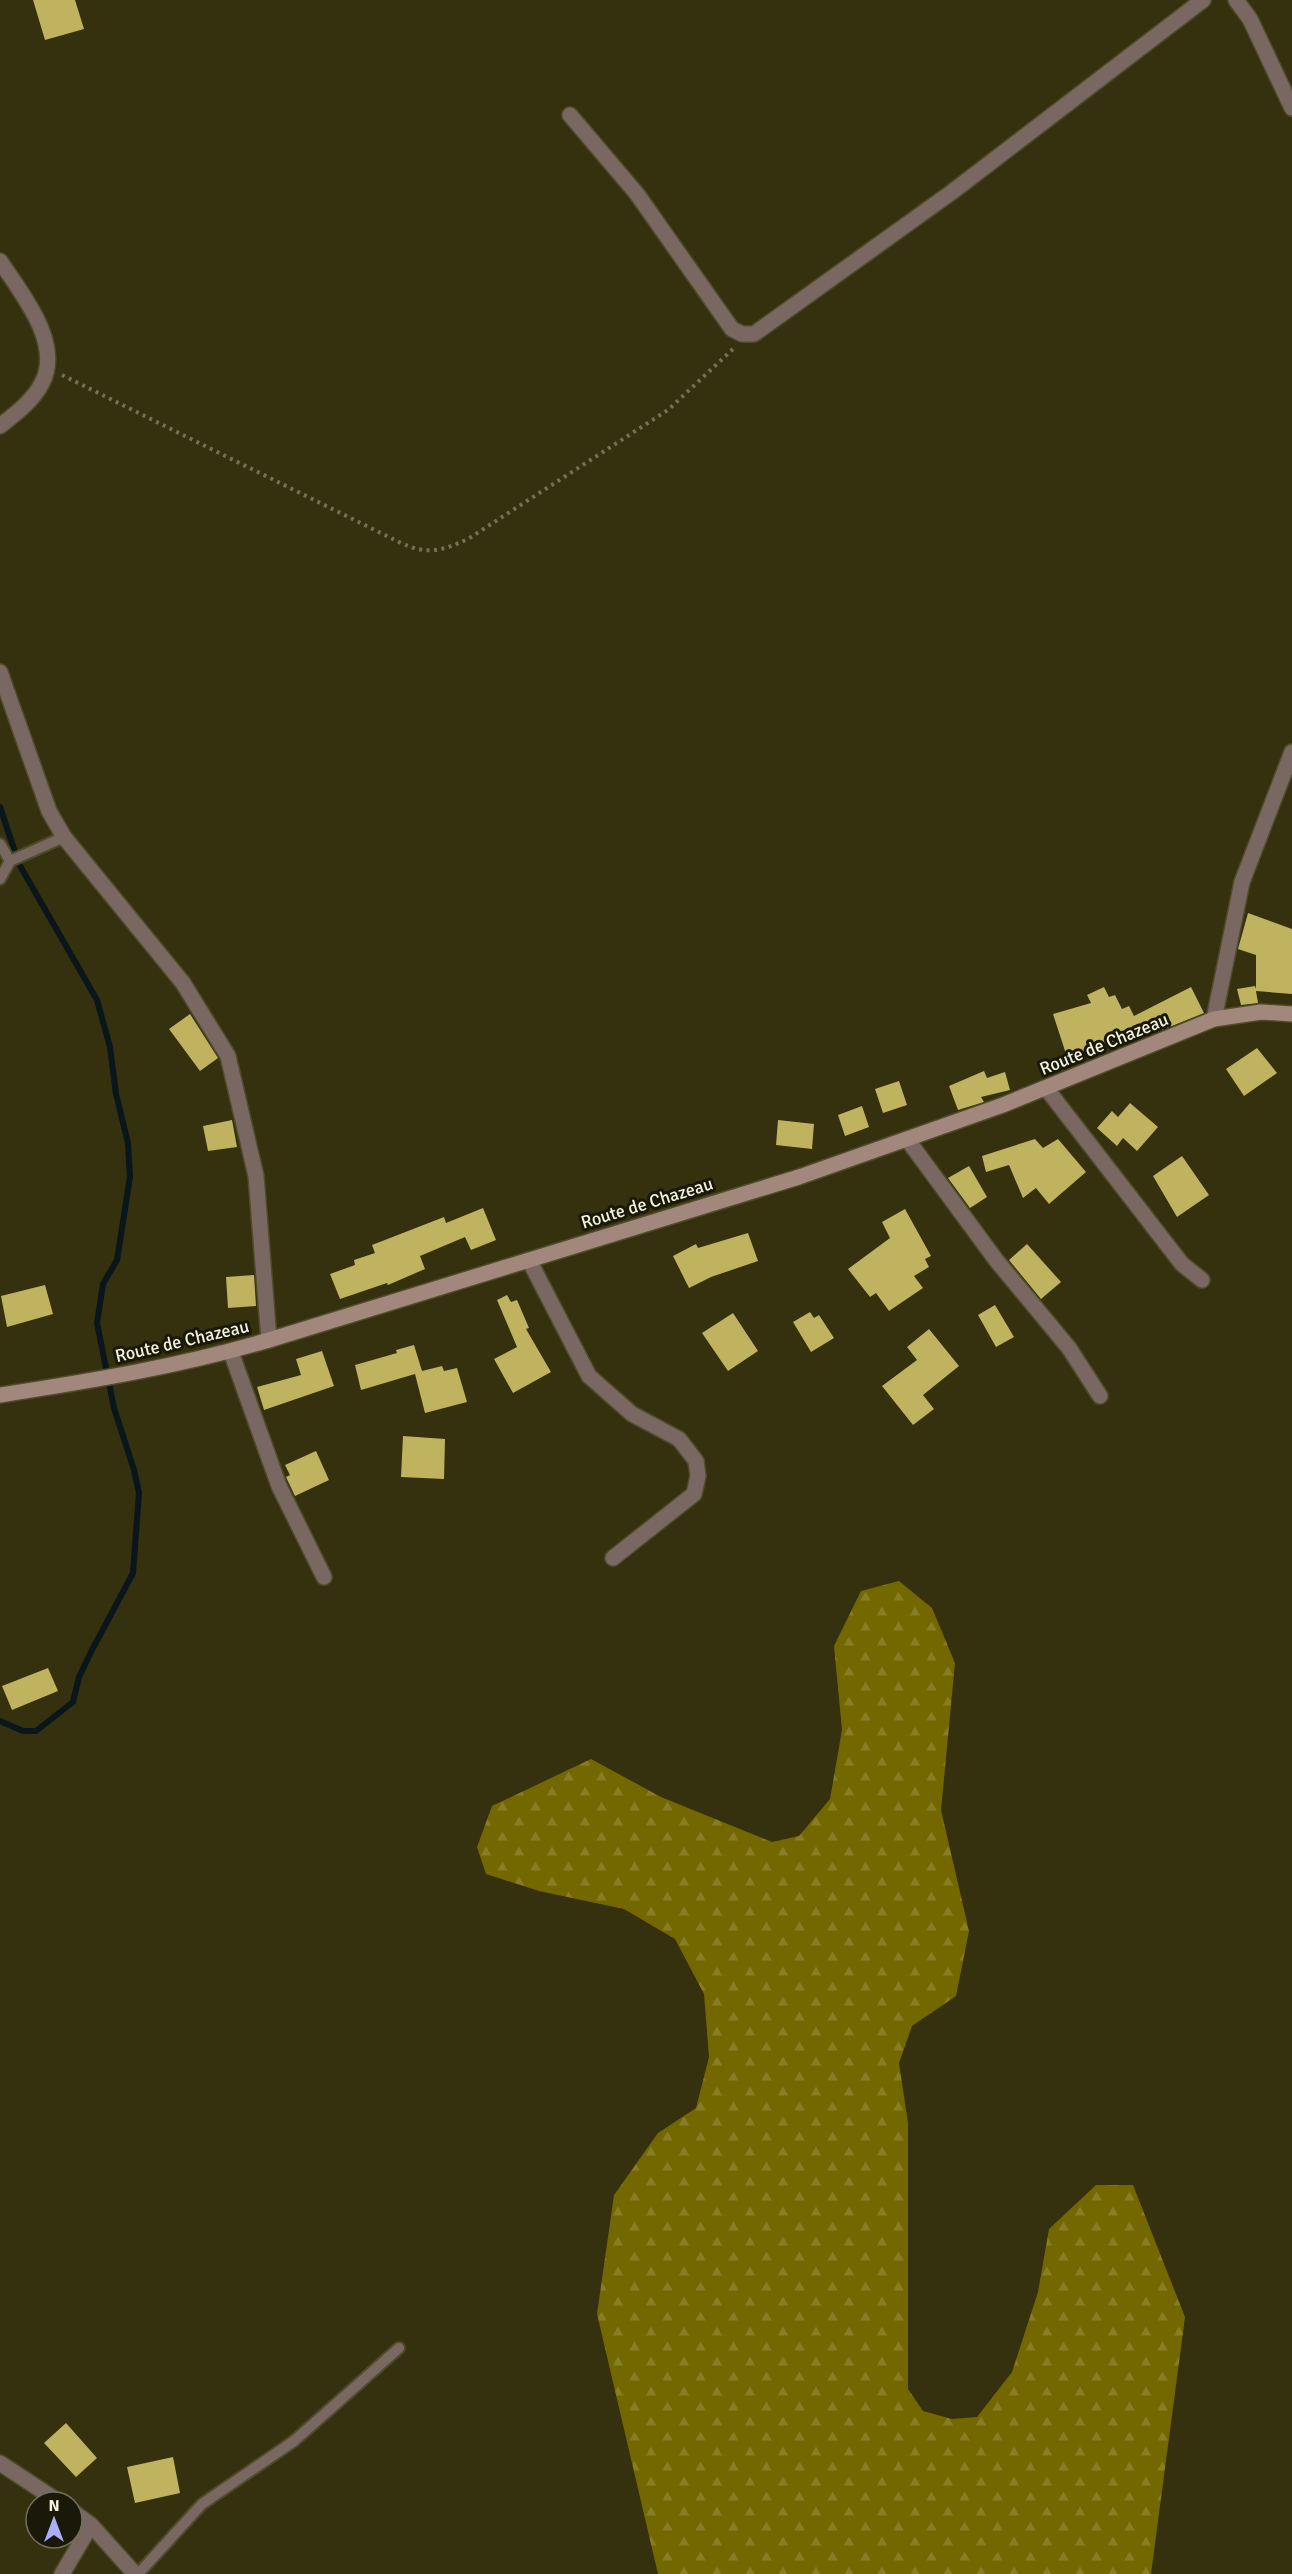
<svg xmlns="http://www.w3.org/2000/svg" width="1292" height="2574" viewBox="0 0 1292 2574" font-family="Signika,sans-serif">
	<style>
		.forest { fill: url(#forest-firs) }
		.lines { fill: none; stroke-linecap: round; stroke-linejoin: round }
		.stream { stroke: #09161b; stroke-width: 6 }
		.building { fill: #bfb35f }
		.service-casing { stroke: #504b2a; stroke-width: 14 }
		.minor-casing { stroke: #504b2a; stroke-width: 18 }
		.tertiary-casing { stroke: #504b2a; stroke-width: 18 }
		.secondary-casing { stroke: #504b2a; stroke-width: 18 }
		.path { stroke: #747052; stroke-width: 4; stroke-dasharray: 3 4.5; stroke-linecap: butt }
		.service { stroke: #796862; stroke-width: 10 }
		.minor { stroke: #796862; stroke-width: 15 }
		.tertiary { stroke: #796862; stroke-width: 15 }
		.secondary { stroke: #a2877d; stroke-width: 15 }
		.labels { text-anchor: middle; stroke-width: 6; stroke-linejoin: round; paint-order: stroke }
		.street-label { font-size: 18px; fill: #f5f3df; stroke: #1a1809 }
	</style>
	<defs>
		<pattern id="forest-firs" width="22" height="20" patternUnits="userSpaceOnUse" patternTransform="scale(1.5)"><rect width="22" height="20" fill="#736700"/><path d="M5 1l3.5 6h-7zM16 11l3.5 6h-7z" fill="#887d25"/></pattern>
	</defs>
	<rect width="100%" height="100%" fill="#35300d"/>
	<!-- forest -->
	<path class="forest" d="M 899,1581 L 932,1608 L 955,1663 L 941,1810 L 969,1931 L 956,1996 L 912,2026 L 899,2063 L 908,2123 L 908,2389 L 923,2411 L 952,2419 L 977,2417 L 1012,2372 L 1038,2292 L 1049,2229 L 1096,2185 L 1133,2185 L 1185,2317 L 1151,2574 L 658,2574 L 597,2314 L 614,2195 L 658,2133 L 696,2108 L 709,2057 L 704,1994 L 675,1939 L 624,1909 L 539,1891 L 486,1874 L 477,1847 L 492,1806 L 591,1759 L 661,1797 L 772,1842 L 799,1836 L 830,1799 L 842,1730 L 834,1646 L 861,1591 Z"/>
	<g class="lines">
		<!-- stream -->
		<path class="stream" d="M 0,807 L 19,864 L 97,1000 L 110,1047 L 116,1094 L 128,1143 L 130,1177 L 117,1260 L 103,1284 L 97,1323 L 114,1408 L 134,1470 L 139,1493 L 133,1573 L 92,1650 L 79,1677 L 73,1702 L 36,1731 L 23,1731 L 0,1721"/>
	</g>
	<!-- building -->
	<path class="building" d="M 33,0 L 75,0 L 84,29 L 45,40 Z
		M 1248,913 L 1292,929 L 1292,994 L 1256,991 L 1258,1003 L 1241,1005 L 1237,989 L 1255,986 L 1256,989 L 1256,955 L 1238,949 Z
		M 1104,987 L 1109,997 L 1115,995 L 1122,1009 L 1129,1006 L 1134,1016 L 1191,987 L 1204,1013 L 1157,1032 L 1155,1026 L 1110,1049 L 1107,1044 L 1067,1057 L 1053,1014 L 1091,1003 L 1087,995 Z
		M 190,1014 L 218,1058 L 200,1071 L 169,1029 Z
		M 1257,1048 L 1277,1073 L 1244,1096 L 1226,1069 Z
		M 984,1071 L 987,1078 L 1005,1072 L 1010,1090 L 981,1097 L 984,1102 L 958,1110 L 949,1086 Z
		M 899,1081 L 907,1105 L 883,1113 L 875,1089 Z
		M 1130,1103 L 1158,1127 L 1137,1151 L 1123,1138 L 1117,1146 L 1097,1128 L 1112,1111 L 1118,1117 Z
		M 862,1106 L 869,1127 L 845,1136 L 838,1115 Z
		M 232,1120 L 237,1147 L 208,1151 L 203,1126 Z
		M 778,1120 L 814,1124 L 812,1149 L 776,1145 Z
		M 1035,1139 L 1043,1148 L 1058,1139 L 1086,1172 L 1049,1204 L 1036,1188 L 1023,1198 L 1009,1165 L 986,1172 L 982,1156 Z
		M 1182,1156 L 1209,1195 L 1177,1217 L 1153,1176 Z
		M 969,1166 L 987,1197 L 970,1208 L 948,1178 Z
		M 483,1208 L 496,1240 L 471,1250 L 465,1237 L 420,1256 L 425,1269 L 388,1285 L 387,1283 L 340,1299 L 330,1274 L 355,1265 L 354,1260 L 375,1253 L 372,1245 L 444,1217 L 446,1223 Z
		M 905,1209 L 931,1256 L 925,1259 L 929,1267 L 914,1276 L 923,1288 L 889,1311 L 876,1293 L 870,1297 L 848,1269 L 890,1238 L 882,1222 Z
		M 748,1233 L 758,1261 L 711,1277 L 689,1288 L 673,1256 L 696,1244 L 698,1248 Z
		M 1027,1244 L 1061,1282 L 1041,1299 L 1009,1260 Z
		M 254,1275 L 256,1306 L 228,1308 L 226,1277 Z
		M 45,1285 L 53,1314 L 7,1327 L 1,1296 Z
		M 507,1295 L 511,1302 L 517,1300 L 529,1328 L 526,1329 L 551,1372 L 513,1393 L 494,1359 L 517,1347 L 497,1300 Z
		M 995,1305 L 1014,1337 L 996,1347 L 978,1315 Z
		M 810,1312 L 814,1318 L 819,1315 L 834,1338 L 811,1352 L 793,1322 Z
		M 733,1313 L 758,1351 L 728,1371 L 702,1333 Z
		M 929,1329 L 959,1366 L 923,1395 L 934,1409 L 913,1425 L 882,1386 L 917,1360 L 907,1347 Z
		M 414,1345 L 422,1371 L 442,1366 L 444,1371 L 457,1368 L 467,1402 L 425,1413 L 415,1374 L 361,1390 L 355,1365 L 397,1353 L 396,1350 Z
		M 322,1351 L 334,1386 L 264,1410 L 257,1387 L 301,1375 L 296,1359 Z
		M 403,1436 L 445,1439 L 444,1479 L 401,1477 Z
		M 316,1451 L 329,1480 L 295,1496 L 286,1477 L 290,1475 L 285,1465 Z
		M 48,1668 L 58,1691 L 12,1710 L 2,1686 Z
		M 66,2423 L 97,2458 L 76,2477 L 44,2443 Z
		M 173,2457 L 180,2493 L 135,2503 L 127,2467 Z"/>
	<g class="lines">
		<defs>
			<path id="service" d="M 0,844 L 10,861 L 64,837
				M 0,879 L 10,861
				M 138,2574 L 202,2504 L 294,2441 L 399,2348"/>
			<path id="minor" d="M 1236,0 L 1250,19 L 1292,108
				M 570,115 L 637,194 L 732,329 L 742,334 L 754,334 L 952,192 L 1203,0
				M 0,261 C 21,293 63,343 42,383 C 33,401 15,414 0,426
				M 0,672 L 49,811 L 64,837 L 183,983 L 228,1056 L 256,1176 L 269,1340
				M 1214,1019 L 1242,882 L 1292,752
				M 1046,1088 L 1182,1264 L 1202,1280
				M 907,1139 L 996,1260 L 1069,1348 L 1100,1396
				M 529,1260 L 589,1376 L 632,1414 L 679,1439 L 696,1461 L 698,1476 L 694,1494 L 613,1558
				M 231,1352 L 279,1486 L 324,1577
				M 62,2574 L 91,2525"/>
			<path id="tertiary" d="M 0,2463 L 59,2502
				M 72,2511 L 91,2525 L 135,2574"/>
			<path id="secondary" d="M 0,1395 C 91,1381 181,1366 269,1340 L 799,1177 L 1003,1105 L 1214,1019 L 1261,1012 L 1292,1014"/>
		</defs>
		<!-- service casing -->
		<use href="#service" class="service-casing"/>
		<!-- minor casing -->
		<use href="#minor" class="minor-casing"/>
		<!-- tertiary casing -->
		<use href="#tertiary" class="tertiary-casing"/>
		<!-- secondary casing -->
		<use href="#secondary" class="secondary-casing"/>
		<!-- path -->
		<path class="path" d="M 62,375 L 401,543 C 427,555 442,551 468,539 L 668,410 L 734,348"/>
		<!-- service -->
		<use href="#service" class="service"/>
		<!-- minor -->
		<use href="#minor" class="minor"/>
		<!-- tertiary -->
		<use href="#tertiary" class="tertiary"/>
		<!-- secondary -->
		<use href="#secondary" class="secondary"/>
	</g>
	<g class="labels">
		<!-- street labels -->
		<g class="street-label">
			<text transform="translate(1104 1044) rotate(-22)" y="6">Route de Chazeau</text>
			<text transform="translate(647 1203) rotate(-17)" y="6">Route de Chazeau</text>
			<text transform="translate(182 1341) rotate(-13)" y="6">Route de Chazeau</text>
		</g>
	</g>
	<!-- north arrow -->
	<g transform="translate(54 2520)"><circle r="28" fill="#1a1809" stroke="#72705f" stroke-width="1.5"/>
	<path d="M0-4.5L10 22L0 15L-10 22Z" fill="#abaffb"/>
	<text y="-9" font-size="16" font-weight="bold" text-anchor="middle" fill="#f5f3df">N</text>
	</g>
</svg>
